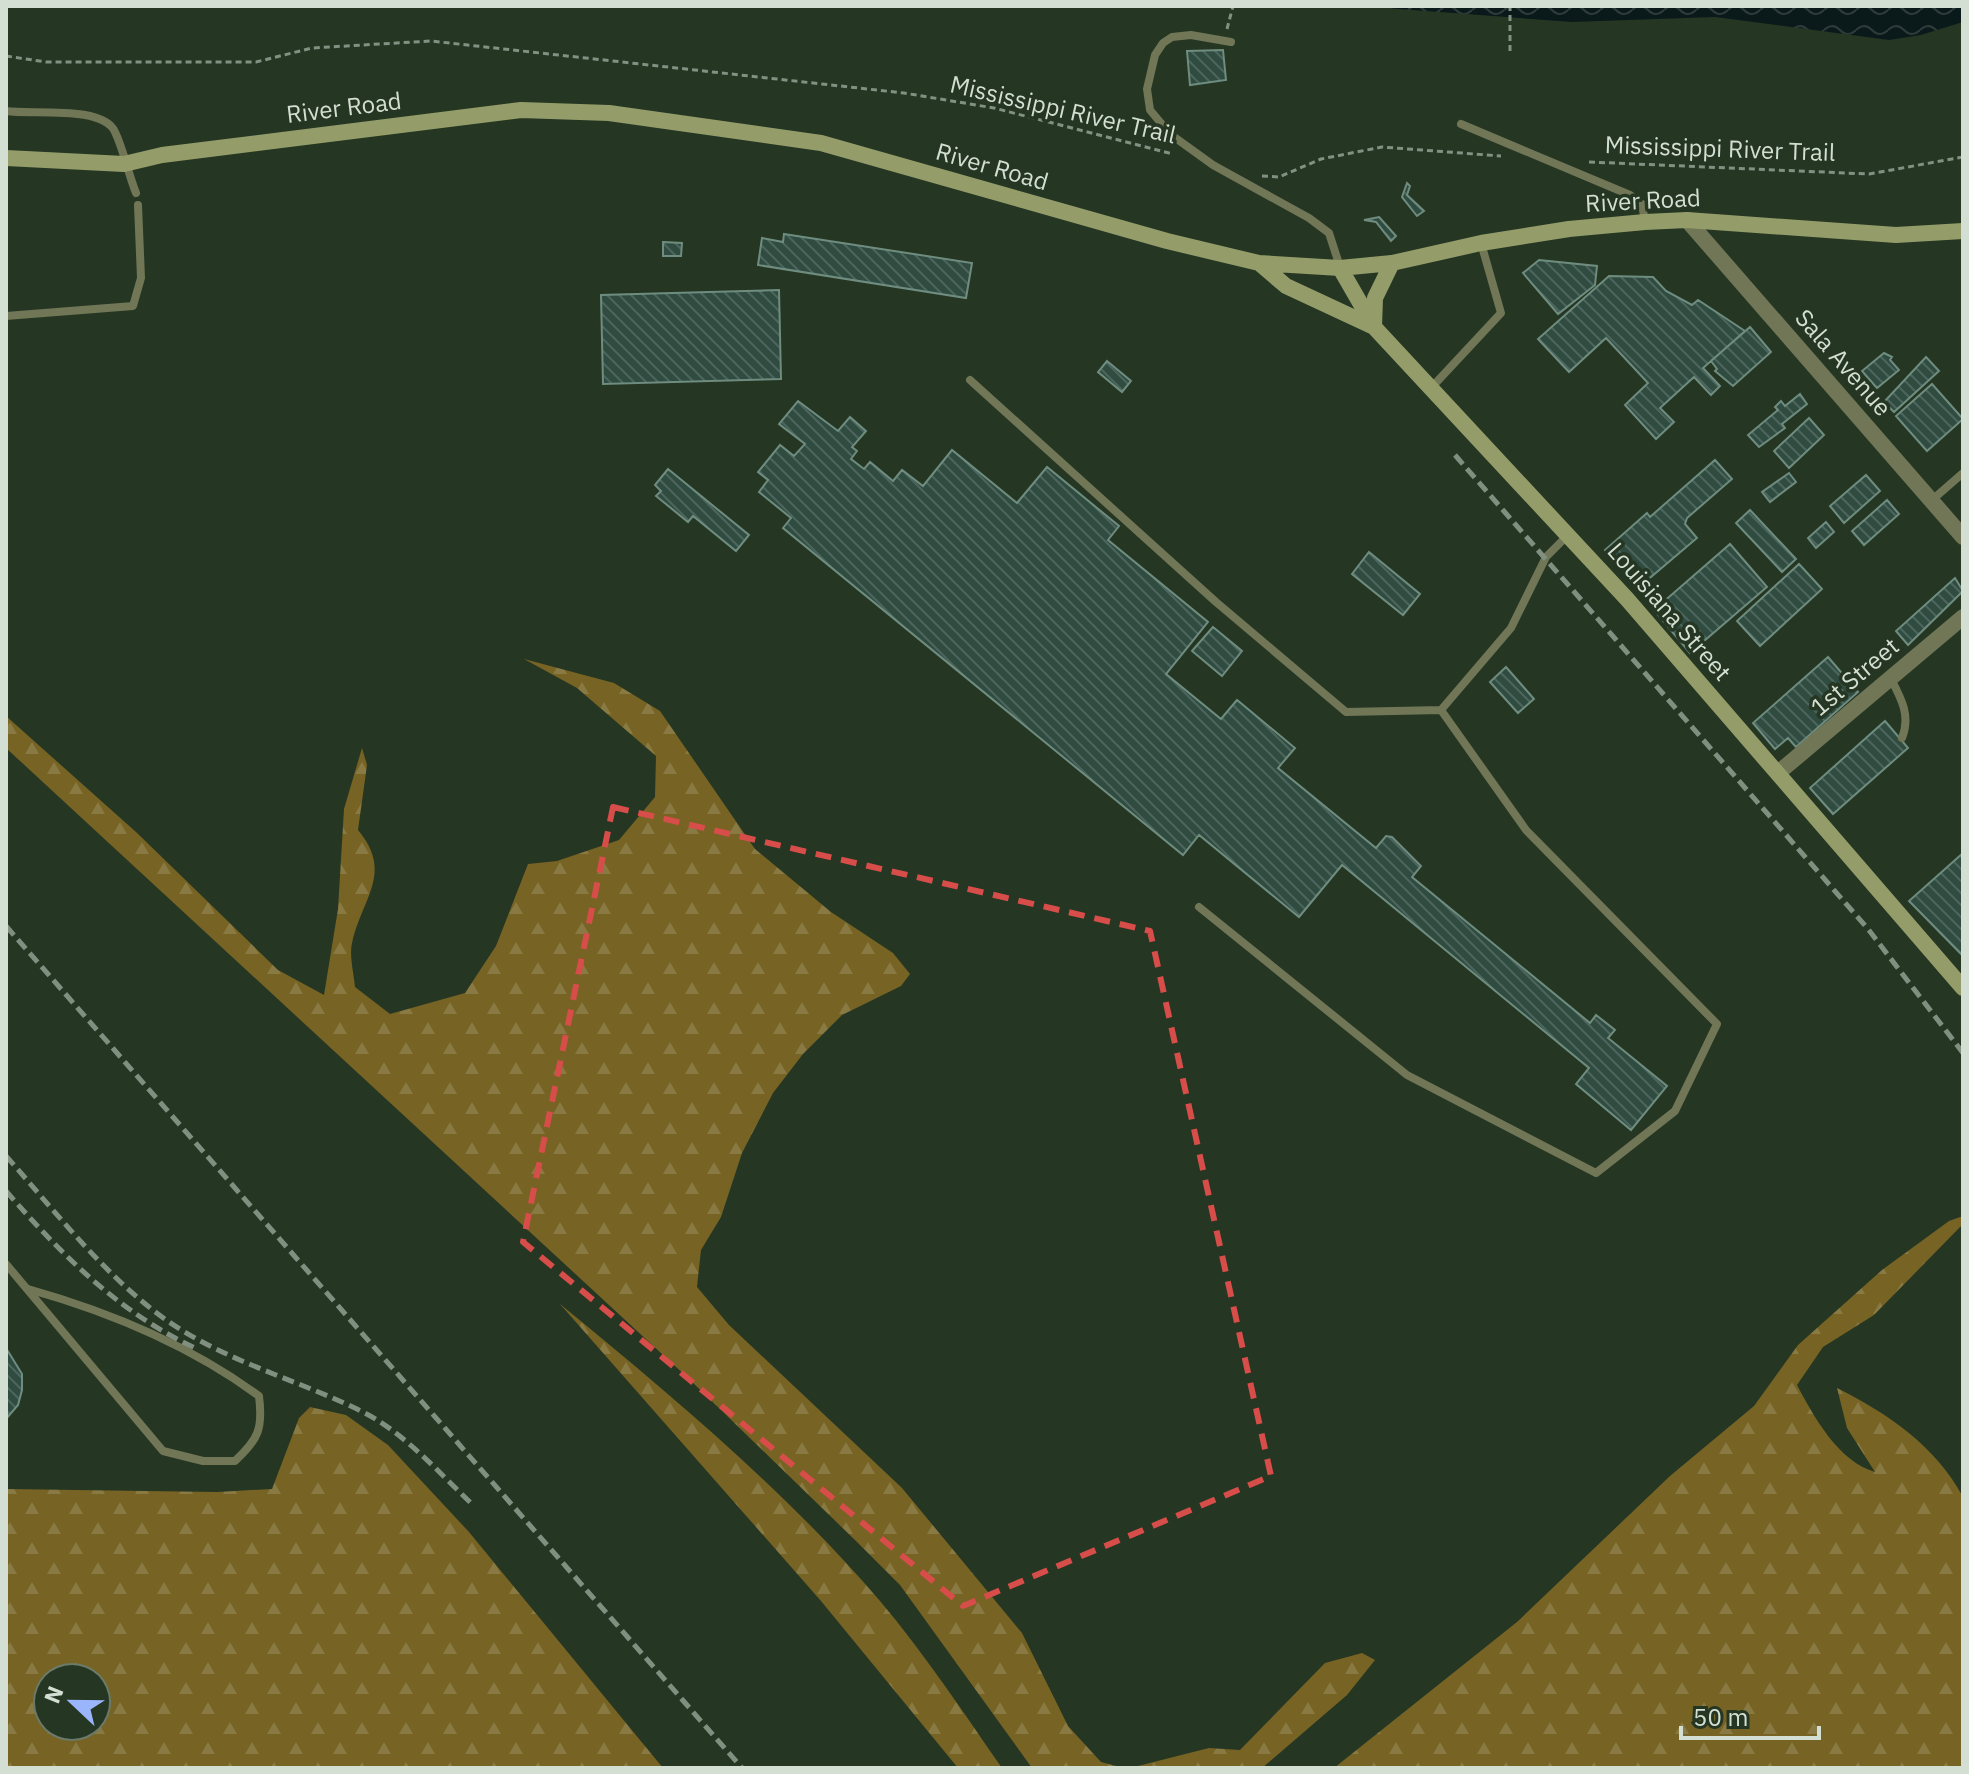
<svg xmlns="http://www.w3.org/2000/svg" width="1969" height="1774" viewBox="0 0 1969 1774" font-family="'IBM Plex Sans',sans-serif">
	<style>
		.forest { fill: url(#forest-firs); fill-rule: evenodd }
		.water { fill: url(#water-waves) }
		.building { fill: url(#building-back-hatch); stroke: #6e8c7f; stroke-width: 2 }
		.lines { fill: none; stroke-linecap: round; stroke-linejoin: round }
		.path { stroke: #839182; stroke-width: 3; stroke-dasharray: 6 4; stroke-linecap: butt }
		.lane { stroke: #707656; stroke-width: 8 }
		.street { stroke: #707656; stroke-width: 16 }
		.secondary { stroke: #949d69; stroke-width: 16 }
		.rail { stroke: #818f80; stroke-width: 5; stroke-dasharray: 12 6; stroke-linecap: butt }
		.marked { fill: none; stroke: #d64d4a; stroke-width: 6; stroke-dasharray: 16 10; stroke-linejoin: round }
		.labels { text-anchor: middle; stroke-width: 7; stroke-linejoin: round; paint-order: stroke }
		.street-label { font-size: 24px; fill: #d4dfd3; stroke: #253623 }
	</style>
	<defs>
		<pattern id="forest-firs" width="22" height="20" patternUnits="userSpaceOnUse" patternTransform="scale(2)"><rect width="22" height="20" fill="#776323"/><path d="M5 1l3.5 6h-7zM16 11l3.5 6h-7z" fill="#897942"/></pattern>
		<pattern id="water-waves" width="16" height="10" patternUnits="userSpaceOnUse" patternTransform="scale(2)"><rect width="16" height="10" fill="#0a1a1a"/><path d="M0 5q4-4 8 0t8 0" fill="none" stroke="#2d3b3a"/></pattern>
		<pattern id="building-back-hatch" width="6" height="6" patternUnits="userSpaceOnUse" patternTransform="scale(2)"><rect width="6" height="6" fill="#304c41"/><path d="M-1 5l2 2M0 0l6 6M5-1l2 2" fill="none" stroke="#4d655c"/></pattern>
	</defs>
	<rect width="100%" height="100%" fill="#253623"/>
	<!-- forest -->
	<path class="forest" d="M 524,659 L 614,683 L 660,711 L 755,849 L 831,912 L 893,953 L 910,974 L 901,986 L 842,1015 L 803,1054 L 773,1093 L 742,1153 L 721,1217 L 701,1250 L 697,1287 L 729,1325 L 902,1488 L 1022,1633 L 1068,1726 L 1101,1762 L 1124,1768 L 1032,1768 L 900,1585 L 856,1541 L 688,1378 L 6,748 L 6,716 L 136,832 L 278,970 L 324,995 L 338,909 L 344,809 L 362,748 L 367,765 L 358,830 C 394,873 362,898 352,943 C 349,956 354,974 355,987 L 390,1014 L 465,993 L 496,946 L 528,864 L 557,861 L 619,840 L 655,797 L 656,756 L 577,688 Z
		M 1963,1216 L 1963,1224 L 1874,1315 L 1823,1347 L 1797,1385 C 1814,1417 1838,1461 1875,1472 L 1847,1428 L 1837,1388 C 1887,1413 1936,1446 1963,1497 L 1963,1768 L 1334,1768 L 1517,1622 L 1670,1476 L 1754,1406 L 1798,1345 L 1882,1270 L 1949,1221 Z
		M 560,1304 C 672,1396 786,1491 880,1601 C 924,1653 963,1712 1002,1768 L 958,1768 L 821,1601 Z
		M 310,1407 L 346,1415 L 388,1445 L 469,1532 L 663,1768 L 6,1768 L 6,1489 L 217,1492 L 272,1489 L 299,1418 ZM 96,1678 L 96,1726 L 48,1726 L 48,1678 Z
		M 1362,1653 L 1375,1660 L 1347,1695 L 1262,1768 L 1130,1768 L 1209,1748 L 1240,1750 L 1325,1663 Z"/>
	<!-- water -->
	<path class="water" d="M 1359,6 L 1963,6 L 1963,22 L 1921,35 L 1889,40 L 1715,17 L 1572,22 Z"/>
	<!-- building -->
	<path class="building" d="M 1223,50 L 1226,80 L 1190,85 L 1187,51 Z
		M 1407,183 L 1410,186 L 1407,195 L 1424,211 L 1417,216 L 1402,197 Z
		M 1379,217 L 1396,236 L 1391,241 L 1376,222 L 1364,220 Z
		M 784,234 L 972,263 L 966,298 L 758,265 L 762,238 L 783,242 Z
		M 663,242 L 682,243 L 681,256 L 663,256 Z
		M 1539,260 L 1597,266 L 1595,285 L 1558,314 L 1523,273 Z
		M 1609,276 L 1653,277 L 1666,291 L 1692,305 L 1698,300 L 1745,331 L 1703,368 L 1720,386 L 1711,395 L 1694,377 L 1660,408 L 1674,422 L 1656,439 L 1625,405 L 1648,383 L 1606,338 L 1569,372 L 1538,339 Z
		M 779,290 L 781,379 L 603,384 L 601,295 Z
		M 1750,327 L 1771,352 L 1733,386 L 1715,371 L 1717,369 L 1711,361 Z
		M 1884,353 L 1892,357 L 1890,360 L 1899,370 L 1877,388 L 1862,371 Z
		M 1926,357 L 1939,371 L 1894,412 L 1884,402 Z
		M 1107,361 L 1131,381 L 1122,392 L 1098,372 Z
		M 1932,384 L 1963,419 L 1927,451 L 1896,416 Z
		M 1800,394 L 1807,404 L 1782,424 L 1785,428 L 1759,447 L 1748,435 L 1778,410 L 1775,407 L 1781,401 L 1785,406 Z
		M 798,401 L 838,431 L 850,417 L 866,431 L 852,447 L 857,451 L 851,459 L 864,469 L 870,462 L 893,481 L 902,470 L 923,486 L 952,450 L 1017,503 L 1047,467 L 1119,526 L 1108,540 L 1208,622 L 1166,674 L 1221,719 L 1237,700 L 1295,748 L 1278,768 L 1376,848 L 1386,836 L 1392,837 L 1421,866 L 1412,877 L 1590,1023 L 1596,1015 L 1615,1030 L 1608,1038 L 1667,1086 L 1631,1130 L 1576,1084 L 1589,1068 L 1342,865 L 1299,917 L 1199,835 L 1183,855 L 783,528 L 791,518 L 759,492 L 768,480 L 758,472 L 780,445 L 794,456 L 805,444 L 779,424 Z
		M 1809,418 L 1824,435 L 1789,468 L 1774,451 Z
		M 1715,460 L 1732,479 L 1687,518 L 1685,524 L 1697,538 L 1638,588 L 1605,550 L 1647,513 L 1650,517 Z
		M 668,469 L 749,535 L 736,551 L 693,516 L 688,522 L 656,496 L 661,491 L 655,485 Z
		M 1789,473 L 1796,482 L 1770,502 L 1762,492 Z
		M 1866,475 L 1880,491 L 1844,523 L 1830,506 Z
		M 1887,500 L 1899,514 L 1864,545 L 1852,531 Z
		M 1750,510 L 1796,559 L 1782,572 L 1736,523 Z
		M 1826,522 L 1834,532 L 1816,548 L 1808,538 Z
		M 1730,544 L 1767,587 L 1690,653 L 1654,610 Z
		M 1369,552 L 1420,594 L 1403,615 L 1352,574 Z
		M 1799,564 L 1822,589 L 1760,646 L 1737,621 Z
		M 1955,578 L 1963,591 L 1908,645 L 1896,631 Z
		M 1213,627 L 1242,651 L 1222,676 L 1192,651 Z
		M 1828,657 L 1858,692 L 1796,747 L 1788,738 L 1775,749 L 1753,723 Z
		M 1506,667 L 1534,699 L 1518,713 L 1490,682 Z
		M 1885,721 L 1908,748 L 1833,814 L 1810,788 Z
		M 1963,853 L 1963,956 L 1909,901 Z
		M 6,1348 L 22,1374 L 22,1390 L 18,1405 L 6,1419 Z"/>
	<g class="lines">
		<!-- path -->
		<path class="path" d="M 1227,29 L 1233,6
			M 1510,51 L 1510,6
			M 6,56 L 46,62 L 256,62 L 312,48 L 431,41 L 904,93 L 994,108 L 1173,154
			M 1589,162 L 1869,174 L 1963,157
			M 1262,176 L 1279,177 L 1321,159 L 1382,147 L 1501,156"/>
		<!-- lane -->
		<path class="lane" d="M 1231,42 L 1191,35 L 1172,37 L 1163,43 L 1155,55 L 1147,89 L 1150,110 L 1170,134 L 1213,165 L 1309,218 L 1329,233 L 1340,267
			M 6,111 C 32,115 103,105 115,132 C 124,151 128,173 136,193
			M 1461,124 L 1630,195 L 1642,204 L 1645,222
			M 6,316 L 133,306 L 141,278 L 138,205
			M 970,380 L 1216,602 L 1346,712 L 1441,710
			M 1432,387 L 1501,313 L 1481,243
			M 1932,500 L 1963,473
			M 1891,679 C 1901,698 1911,716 1902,738
			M 1199,907 L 1407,1075 L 1596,1173 L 1675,1111 L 1717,1024 L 1526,830 L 1441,710 L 1511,628 L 1546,557 L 1568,535
			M 6,1264 L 163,1451 L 203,1461 L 235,1461 C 259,1439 263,1428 259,1396 C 191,1346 110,1312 28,1289"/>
		<!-- street -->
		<path class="street" d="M 1687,220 L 1963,537
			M 1778,773 L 1963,617"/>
		<!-- secondary -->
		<path class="secondary" d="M 6,158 L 124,164 L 162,155 L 521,110 L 609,113 L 821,143 L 1167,241 L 1259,263 L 1340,268 L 1392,263 L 1481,243 L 1569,229 L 1645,222 L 1687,220 L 1896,235 L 1963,231
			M 1259,263 L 1286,286 L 1374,327 L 1375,298 L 1392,263
			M 1340,268 L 1374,327 L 1627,599 L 1963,988"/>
		<!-- rail -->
		<path class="rail" d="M 1455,455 L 1868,929 L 1963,1053
			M 6,926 L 742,1768
			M 6,1156 C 54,1210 100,1270 158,1314 C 219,1360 294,1378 361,1411 C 404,1432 438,1472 472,1504
			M 6,1191 C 61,1254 118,1312 195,1348"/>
	</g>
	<!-- marked area -->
	<path class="marked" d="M 613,807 L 1150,931 L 1271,1476 L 963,1606 L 523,1242 Z"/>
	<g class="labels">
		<!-- street labels -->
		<g class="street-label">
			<text transform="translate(344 108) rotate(-7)" y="8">River Road</text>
			<text transform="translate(1063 110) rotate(13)" y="8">Mississippi River Trail</text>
			<text transform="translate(1720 149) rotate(2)" y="8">Mississippi River Trail</text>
			<text transform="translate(992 167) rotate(16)" y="8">River Road</text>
			<text transform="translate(1643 201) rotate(-3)" y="8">River Road</text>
			<text transform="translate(1843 363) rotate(49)" y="8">Sala Avenue</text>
			<text transform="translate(1669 612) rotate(49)" y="8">Louisiana Street</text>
			<text transform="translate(1855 677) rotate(-40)" y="8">1st Street</text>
		</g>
	</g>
	<!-- border -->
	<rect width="1969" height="1774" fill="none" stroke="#d4dfd3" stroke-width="16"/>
	<!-- north arrow -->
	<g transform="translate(72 1702) rotate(292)"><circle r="38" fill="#253623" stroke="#6b7a69" stroke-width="2"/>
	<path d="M0-6L14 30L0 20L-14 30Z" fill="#9bb5fd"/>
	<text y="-12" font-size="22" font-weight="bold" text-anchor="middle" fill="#d4dfd3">N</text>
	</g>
	<!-- scale -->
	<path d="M1681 1726v12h138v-12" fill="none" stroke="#d4dfd3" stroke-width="4"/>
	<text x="1693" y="1726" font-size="24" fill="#d4dfd3" stroke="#253623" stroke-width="6" paint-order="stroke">50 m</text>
</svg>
